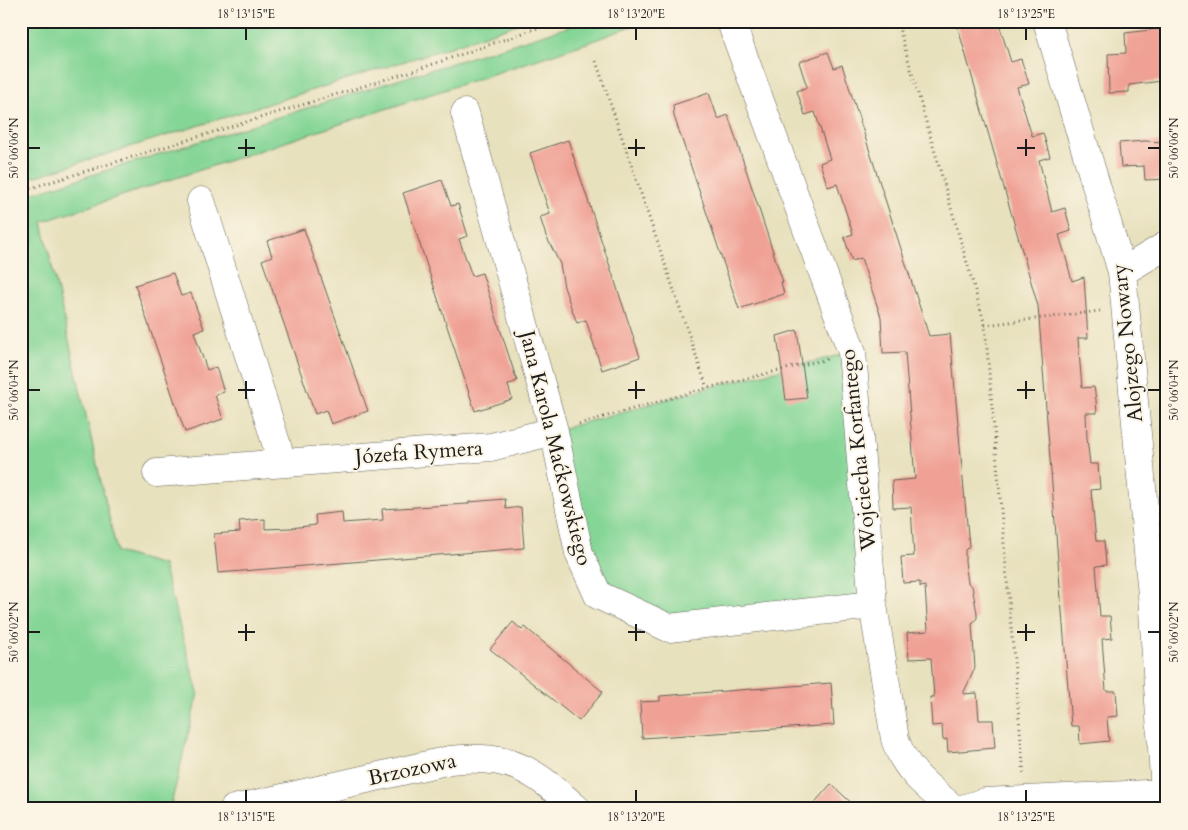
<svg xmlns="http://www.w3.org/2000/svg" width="1188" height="830" viewBox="0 0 1188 830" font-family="Cardo,serif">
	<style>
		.grass { fill: #84d596; stroke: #507859 }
		.building { fill: #f0a195 }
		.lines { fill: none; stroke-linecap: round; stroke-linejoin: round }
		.minor-casing { stroke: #636155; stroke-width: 29 }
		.path { stroke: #636155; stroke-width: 3; stroke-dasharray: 1 4; stroke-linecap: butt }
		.minor { stroke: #fff; stroke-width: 28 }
		.ticks { fill: none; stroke: #1c1c1c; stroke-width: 2 }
		.labels { text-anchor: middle; stroke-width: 4; stroke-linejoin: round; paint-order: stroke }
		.street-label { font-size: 21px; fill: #1c1c1c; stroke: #fcf5e5 }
		.neatline { fill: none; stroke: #1c1c1c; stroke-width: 2 }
		.ticks-label { font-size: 12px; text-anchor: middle; fill: #1c1c1c }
	</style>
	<rect width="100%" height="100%" fill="#fcf5e5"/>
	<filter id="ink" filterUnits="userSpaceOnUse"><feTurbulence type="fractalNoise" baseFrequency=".02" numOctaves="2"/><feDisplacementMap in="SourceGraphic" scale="10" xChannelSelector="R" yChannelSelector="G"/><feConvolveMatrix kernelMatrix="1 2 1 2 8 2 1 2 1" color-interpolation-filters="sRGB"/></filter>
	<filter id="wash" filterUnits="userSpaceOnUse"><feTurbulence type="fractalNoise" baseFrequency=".0096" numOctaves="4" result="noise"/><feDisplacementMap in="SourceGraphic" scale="20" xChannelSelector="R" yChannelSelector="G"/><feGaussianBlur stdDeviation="1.12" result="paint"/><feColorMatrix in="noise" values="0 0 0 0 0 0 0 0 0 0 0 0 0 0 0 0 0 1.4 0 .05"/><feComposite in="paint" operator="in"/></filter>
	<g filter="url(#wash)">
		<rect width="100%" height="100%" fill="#e8e1be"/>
		<!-- grass -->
		<path class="grass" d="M 21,21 L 526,21 L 447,48 L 21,181 Z
			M 587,21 L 645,21 L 590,42 L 42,222 L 117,552 L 163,565 L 198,693 L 170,809 L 21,809 L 21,197 Z
			M 852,352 L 873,605 L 669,628 L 598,595 L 554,431 L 707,388 Z"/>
		<g id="blocks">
			<!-- building -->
			<path class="building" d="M 956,21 L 998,21 L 1011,62 L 1021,59 L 1029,84 L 1017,87 L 1032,136 L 1043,133 L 1050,157 L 1039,160 L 1052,212 L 1065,208 L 1071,231 L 1059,235 L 1066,258 L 1072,281 L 1084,277 L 1088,338 L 1078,338 L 1080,364 L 1082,388 L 1094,387 L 1096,400 L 1097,413 L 1086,413 L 1087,438 L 1090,464 L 1098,464 L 1100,489 L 1091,490 L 1096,541 L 1104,541 L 1106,565 L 1096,566 L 1100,616 L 1110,616 L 1112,638 L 1102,639 L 1106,691 L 1116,691 L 1118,716 L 1107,717 L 1109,741 L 1080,744 L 1079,726 L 1071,726 L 1038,306 Z
				M 1167,28 L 1167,73 L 1162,73 L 1162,81 L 1129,85 L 1129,92 L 1109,93 L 1108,54 L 1126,53 L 1125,33 Z
				M 828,52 L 834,68 L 842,65 L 929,336 L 950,334 L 969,546 L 965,550 L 965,561 L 968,583 L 972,586 L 977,613 L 977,618 L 972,624 L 975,668 L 963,694 L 977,693 L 979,720 L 993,720 L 995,748 L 948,752 L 947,739 L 943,740 L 942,725 L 932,726 L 930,697 L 934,697 L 931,658 L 909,659 L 907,633 L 928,631 L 925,586 L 920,587 L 920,582 L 903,583 L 901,557 L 914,556 L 911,507 L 893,508 L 892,481 L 915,479 L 905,352 L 883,353 L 881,317 L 861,258 L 852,261 L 844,237 L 853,234 L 837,184 L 828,187 L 820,163 L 830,159 L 815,112 L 805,115 L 797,91 L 807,87 L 799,62 Z
				M 709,93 L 718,119 L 728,115 L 783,282 L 781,282 L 784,294 L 739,309 L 674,116 L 673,105 Z
				M 568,140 L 640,357 L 602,370 L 586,320 L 577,323 L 571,307 L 564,287 L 560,264 L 546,236 L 540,217 L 550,214 L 530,153 Z
				M 1144,141 L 1167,142 L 1167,179 L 1145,180 L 1144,166 L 1121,167 L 1119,143 Z
				M 442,180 L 451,206 L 458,204 L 468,236 L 459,239 L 472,276 L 482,273 L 517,381 L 508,385 L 512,399 L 475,411 L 403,193 Z
				M 304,229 L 368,411 L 331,424 L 326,410 L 315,414 L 262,260 L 272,256 L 267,241 Z
				M 173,273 L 181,296 L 191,293 L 204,329 L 194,332 L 207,370 L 216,367 L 224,392 L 215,395 L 223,419 L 185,432 L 135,285 Z
				M 797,330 L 807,398 L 786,400 L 777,336 Z
				M 505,499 L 506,509 L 521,507 L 524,548 L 218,573 L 214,534 L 240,532 L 239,521 L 265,519 L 265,529 L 290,528 L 316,525 L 315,515 L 342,512 L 343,523 L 383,520 L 382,509 L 468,504 L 469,502 Z
				M 513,622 L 522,630 L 525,627 L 603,692 L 579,721 L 490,649 Z
				M 831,683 L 834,725 L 642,738 L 640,702 L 660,701 L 660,696 Z
				M 831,784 L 858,809 L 809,809 Z"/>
		</g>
	</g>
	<g filter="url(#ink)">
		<use href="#blocks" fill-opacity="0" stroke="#636155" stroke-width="1"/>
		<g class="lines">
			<defs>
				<path id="minor" d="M 1047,21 L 1122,272 L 1152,595 L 1165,793
					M 732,25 L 852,352 L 873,605 L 895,739 C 905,771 929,788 954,809
					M 465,113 L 554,431 L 579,553 L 598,595 L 669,628 L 873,605
					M 201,201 L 282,462
					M 1122,272 L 1167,245
					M 157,473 L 491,447 L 554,431
					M 234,809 L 450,760 C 511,754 532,769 577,809
					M 962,809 L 985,802 L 1167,793"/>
			</defs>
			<!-- minor casing -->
			<use href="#minor" class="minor-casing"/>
			<!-- path -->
			<path class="path" d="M 897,21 L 985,325 L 1024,775
				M 596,61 L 707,388
				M 21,191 L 416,70 L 558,21
				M 985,325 L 1100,311
				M 579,424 L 707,388 L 827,359"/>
			<!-- minor -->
			<use href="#minor" class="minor"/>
		</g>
	</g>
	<!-- ticks -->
	<path class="ticks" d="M 246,28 L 246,40M 636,28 L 636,40M 1026,28 L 1026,40M 246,139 L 246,156M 636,139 L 636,156M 1026,139 L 1026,156M 28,148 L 40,148M 238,148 L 255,148M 628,148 L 645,148M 1017,148 L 1035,148M 1148,148 L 1160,148M 246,381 L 246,399M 636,381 L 636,399M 1026,381 L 1026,399M 28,390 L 40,390M 238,390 L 255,390M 628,390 L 645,390M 1017,390 L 1035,390M 1148,390 L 1160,390M 246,624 L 246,641M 636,624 L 636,641M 1026,624 L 1026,641M 28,632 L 40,632M 238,632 L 255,632M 628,632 L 645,632M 1017,632 L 1035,632M 1148,632 L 1160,632M 246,790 L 246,802M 636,790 L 636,802M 1026,790 L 1026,802"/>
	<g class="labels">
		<!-- street labels -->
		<g class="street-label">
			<text transform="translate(1127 343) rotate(-96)" y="7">Alojzego Nowary</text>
			<text transform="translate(556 448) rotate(76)" y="7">Jana Karola Maćkowskiego</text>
			<text transform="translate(858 450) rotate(-96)" y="7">Wojciecha Korfantego</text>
			<text transform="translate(419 452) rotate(-4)" y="7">Józefa Rymera</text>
			<text transform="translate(412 769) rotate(-12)" y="7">Brzozowa</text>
		</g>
	</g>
	<!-- margin -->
	<rect width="1188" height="830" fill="none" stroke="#fcf5e5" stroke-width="55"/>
	<rect x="28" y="28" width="1132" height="774" class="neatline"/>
	<g class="ticks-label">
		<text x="246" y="18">18°13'15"E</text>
		<text x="636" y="18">18°13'20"E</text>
		<text x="1026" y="18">18°13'25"E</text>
		<text transform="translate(14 148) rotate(-90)" y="4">50°06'06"N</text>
		<text transform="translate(1174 148) rotate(-90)" y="4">50°06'06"N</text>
		<text transform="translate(14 390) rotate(-90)" y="4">50°06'04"N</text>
		<text transform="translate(1174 390) rotate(-90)" y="4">50°06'04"N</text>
		<text transform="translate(14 632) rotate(-90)" y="4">50°06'02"N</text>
		<text transform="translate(1174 632) rotate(-90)" y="4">50°06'02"N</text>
		<text x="246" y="821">18°13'15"E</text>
		<text x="636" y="821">18°13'20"E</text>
		<text x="1026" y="821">18°13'25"E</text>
	</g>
</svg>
